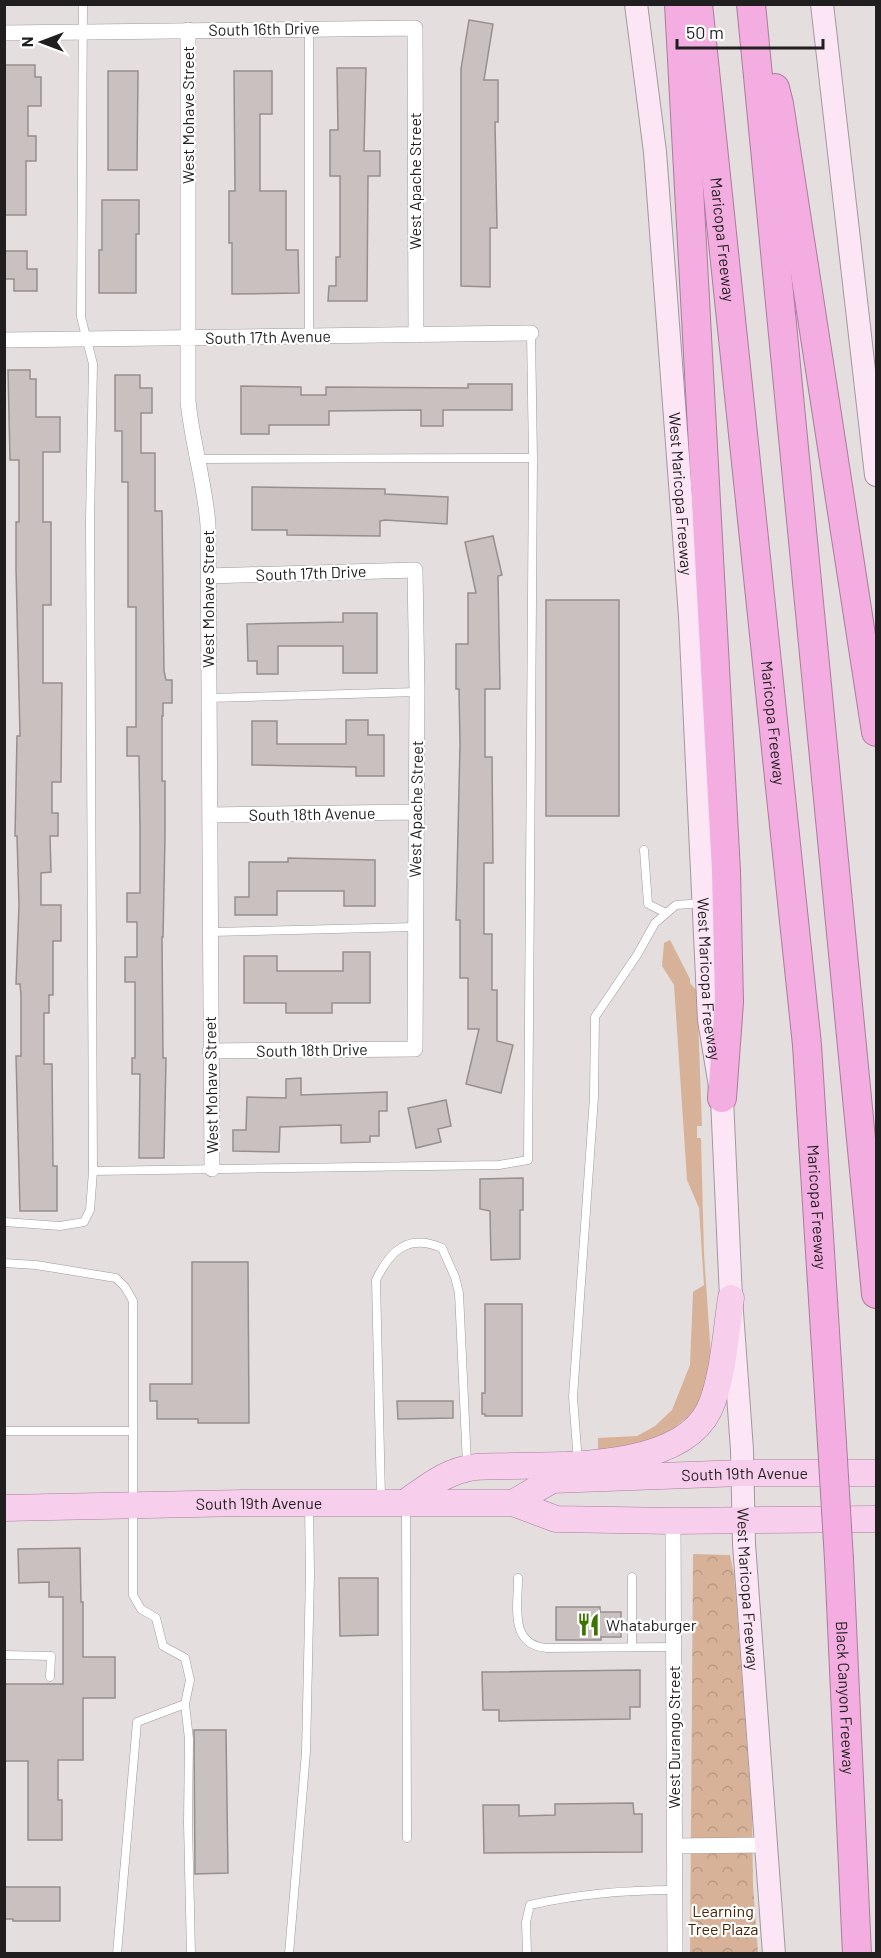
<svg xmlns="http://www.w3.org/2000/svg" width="881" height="1958" viewBox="0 0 881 1958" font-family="Barlow,sans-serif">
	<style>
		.green { fill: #d8b298 }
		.park { fill: url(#park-crowns) }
		.building { fill: #c8c1c0; stroke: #968f8e; stroke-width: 1.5 }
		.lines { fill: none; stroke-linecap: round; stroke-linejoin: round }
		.lane-casing { stroke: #a0999b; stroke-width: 9 }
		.street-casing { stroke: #a0999b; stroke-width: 16 }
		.secondary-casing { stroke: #a0999b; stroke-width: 24 }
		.primary-casing { stroke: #aa7b9d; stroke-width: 27 }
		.highway-casing { stroke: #aa7b9d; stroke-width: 30 }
		.lane { stroke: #fff; stroke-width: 8 }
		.street { stroke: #fff; stroke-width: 15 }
		.secondary { stroke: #fce6f6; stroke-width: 22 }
		.primary { stroke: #f8ceed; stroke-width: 26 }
		.highway { stroke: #f4ade1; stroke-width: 28 }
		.highway-bridge-casing { stroke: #aa7b9d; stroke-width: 30; stroke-linecap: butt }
		.highway-bridge { stroke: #f4ade1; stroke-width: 28 }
		.labels { text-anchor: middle; stroke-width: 4.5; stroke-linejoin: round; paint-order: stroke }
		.street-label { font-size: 16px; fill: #211e1f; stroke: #fff }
		.poi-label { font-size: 16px; fill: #211e1f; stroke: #fff; text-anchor: start }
		.park-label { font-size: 16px; fill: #492303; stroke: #fff }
	</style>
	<defs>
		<pattern id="park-crowns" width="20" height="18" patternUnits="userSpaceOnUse" patternTransform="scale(1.5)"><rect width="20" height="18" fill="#d8b298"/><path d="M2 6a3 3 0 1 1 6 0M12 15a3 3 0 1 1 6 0" fill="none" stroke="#b99983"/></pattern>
	</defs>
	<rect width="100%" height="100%" fill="#e5dedf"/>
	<!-- green -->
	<path class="green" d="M 670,940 L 690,979 L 690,983 L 697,991 L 702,1126 L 697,1126 L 697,1138 L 701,1138 L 704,1253 L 711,1357 L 705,1394 L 689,1420 L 685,1419 L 668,1433 L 644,1445 L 598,1450 L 598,1438 L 637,1436 L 655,1426 L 672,1410 L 690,1365 L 693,1292 L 704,1285 L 699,1208 L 687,1180 L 674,985 L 662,966 L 664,943 Z"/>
	<!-- park -->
	<path class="park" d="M 693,1554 L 730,1555 L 734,1574 L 752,1813 L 753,1885 L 758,1953 L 690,1954 Z"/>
	<!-- building -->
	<path class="building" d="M 469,20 L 493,24 L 484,80 L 498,80 L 498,122 L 495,122 L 497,228 L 490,228 L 490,287 L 461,286 L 461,69 Z
		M 4,65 L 35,65 L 35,77 L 41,77 L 41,106 L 28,106 L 28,136 L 36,136 L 36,161 L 26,161 L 26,215 L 4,215 Z
		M 337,68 L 366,68 L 364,151 L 380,151 L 380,176 L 368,176 L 367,301 L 328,301 L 329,286 L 336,286 L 336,257 L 340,257 L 340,176 L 330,176 L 330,130 L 338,130 Z
		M 108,71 L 138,71 L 137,170 L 108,170 Z
		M 234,71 L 272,71 L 272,114 L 260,114 L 260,191 L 286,191 L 286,250 L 298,250 L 299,293 L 232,294 L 232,243 L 229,243 L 229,191 L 235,191 Z
		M 102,200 L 139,200 L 139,234 L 136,234 L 136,293 L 99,293 L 99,250 L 102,250 Z
		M 4,251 L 27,251 L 27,269 L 37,269 L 37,291 L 14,291 L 14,279 L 4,279 Z
		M 8,370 L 30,370 L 30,379 L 36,379 L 36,417 L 60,417 L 60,452 L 43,452 L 43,522 L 51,522 L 51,605 L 43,605 L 43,683 L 62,683 L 61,782 L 52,782 L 52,813 L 58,813 L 58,836 L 50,836 L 51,872 L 41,873 L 41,905 L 61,905 L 61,941 L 53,941 L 53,995 L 49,995 L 49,1013 L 44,1013 L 44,1064 L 52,1064 L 53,1166 L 57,1166 L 57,1211 L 20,1211 L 16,1056 L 21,1056 L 21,995 L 20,984 L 16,984 L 19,905 L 17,836 L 15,836 L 17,736 L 20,736 L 16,569 L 16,522 L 19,522 L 19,460 L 10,460 Z
		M 115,375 L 140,375 L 140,388 L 152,388 L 152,413 L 141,413 L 141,453 L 155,453 L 155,511 L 162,511 L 164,671 L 166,680 L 172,680 L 172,703 L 163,703 L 163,716 L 162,716 L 162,781 L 165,781 L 165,837 L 163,937 L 162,937 L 163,1058 L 166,1058 L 164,1158 L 139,1158 L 140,1074 L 132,1074 L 132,1058 L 135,1058 L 135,982 L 125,982 L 125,957 L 137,957 L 137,922 L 127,922 L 127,893 L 140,893 L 140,826 L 139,756 L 127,756 L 127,727 L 136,727 L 136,607 L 128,607 L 128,482 L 122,482 L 122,431 L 115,431 Z
		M 468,384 L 512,384 L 512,410 L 443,410 L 443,426 L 421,426 L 421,410 L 329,411 L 329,425 L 269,425 L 269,434 L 241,434 L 241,386 L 301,387 L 301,395 L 326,395 L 326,387 L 468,388 Z
		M 252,487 L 385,489 L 385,494 L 448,497 L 447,524 L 385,520 L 380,521 L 380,536 L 287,535 L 287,530 L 252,530 Z
		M 493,536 L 502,575 L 498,576 L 500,689 L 485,689 L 485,757 L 492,757 L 493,863 L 484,863 L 484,934 L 492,934 L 492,990 L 497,990 L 497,1041 L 513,1045 L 501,1093 L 466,1084 L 479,1029 L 468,1029 L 468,978 L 460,978 L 460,920 L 456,920 L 460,745 L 459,689 L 456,689 L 456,644 L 468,644 L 468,593 L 476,593 L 465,542 Z
		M 546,600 L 619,600 L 619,816 L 546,816 Z
		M 343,613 L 377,613 L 377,673 L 343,673 L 343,646 L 278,646 L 278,674 L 257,674 L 257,661 L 248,661 L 247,624 L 343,622 Z
		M 346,720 L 368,720 L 368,735 L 384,735 L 384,776 L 356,776 L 356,767 L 252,765 L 252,721 L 277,721 L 277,744 L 346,744 Z
		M 288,858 L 375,860 L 375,906 L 344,906 L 344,891 L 277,891 L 277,915 L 235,915 L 235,897 L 249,897 L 249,862 L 288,862 Z
		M 343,952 L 370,952 L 370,1003 L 332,1003 L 332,1013 L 286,1013 L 286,1003 L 244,1003 L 244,956 L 277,956 L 277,971 L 343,971 Z
		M 301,1078 L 301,1095 L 387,1092 L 387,1111 L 379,1111 L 379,1136 L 370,1136 L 370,1142 L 341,1143 L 341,1125 L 280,1127 L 279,1152 L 233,1151 L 233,1130 L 246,1130 L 247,1097 L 286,1098 L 286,1079 Z
		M 446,1100 L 451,1126 L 438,1129 L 441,1142 L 416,1148 L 408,1108 Z
		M 523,1178 L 523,1210 L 520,1210 L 520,1259 L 491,1260 L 490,1211 L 480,1209 L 480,1179 Z
		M 192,1262 L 248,1262 L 249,1423 L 198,1423 L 198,1419 L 157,1419 L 157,1401 L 150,1401 L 150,1384 L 192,1384 Z
		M 485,1304 L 522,1304 L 522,1416 L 485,1416 L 485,1414 L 482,1414 L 482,1393 L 485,1393 Z
		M 397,1401 L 453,1401 L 453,1418 L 398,1419 Z
		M 80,1548 L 81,1602 L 83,1602 L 83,1657 L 115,1657 L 115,1698 L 83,1698 L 83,1760 L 58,1760 L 58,1800 L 62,1800 L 62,1840 L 28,1840 L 28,1761 L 4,1761 L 4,1684 L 63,1684 L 63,1597 L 49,1597 L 49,1582 L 19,1583 L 18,1549 Z
		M 339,1578 L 378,1578 L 378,1635 L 340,1636 Z
		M 556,1607 L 600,1607 L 600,1612 L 621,1612 L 621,1637 L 601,1637 L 601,1640 L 556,1640 Z
		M 640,1670 L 640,1707 L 630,1707 L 630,1719 L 499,1721 L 499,1710 L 483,1710 L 482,1672 Z
		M 194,1730 L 226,1730 L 228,1873 L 195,1874 Z
		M 633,1803 L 634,1814 L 642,1814 L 642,1852 L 484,1853 L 483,1805 L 519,1805 L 519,1816 L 555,1815 L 555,1804 Z
		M 4,1887 L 60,1887 L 60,1921 L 13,1921 L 13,1919 L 4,1919 Z"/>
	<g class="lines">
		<defs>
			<path id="lane" d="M 309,28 L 309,336
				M 198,459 L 533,458
				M 209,698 L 417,692
				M 644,850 L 648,904 L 666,913
				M 210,932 L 415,927
				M 93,1171 L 499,1165 L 528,1160 L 533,458 L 531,333
				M 4,1222 L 60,1226 L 84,1222 L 90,1210 L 93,1171 L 90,521 L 93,364 L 81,317 L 83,4
				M 4,1263 L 36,1265 L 116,1278 L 125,1287 L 133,1301 L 133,1595 L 141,1609 L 156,1618 L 163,1646 L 185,1658 L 190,1680 L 185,1704 L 189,1739 L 188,1823 L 191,1954
				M 4,1431 L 133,1431
				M 578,1462 L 573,1397 L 594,1097 L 595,1017 L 637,955 L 655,923 L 676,905 L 703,903
				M 381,1498 L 376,1280 C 390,1251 408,1233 442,1248 L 455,1277 L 459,1293 L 467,1464
				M 406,1507 L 407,1838
				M 632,1577 L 632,1647
				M 518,1578 C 518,1607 509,1645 547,1648 L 674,1647
				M 4,1655 L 51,1656 L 50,1677
				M 117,1954 L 137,1722 L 185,1704
				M 289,1954 L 306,1752 L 310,1574 L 309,1506
				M 527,1954 L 526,1922 L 530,1905 C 578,1894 626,1890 675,1890"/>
			<path id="street" d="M 188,30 L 188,401 C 192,443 205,483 208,525 L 212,1169
				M 4,33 L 415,28 L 416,335
				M 4,340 L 531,333
				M 208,576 L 415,570 L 417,692 L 415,1049 L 210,1051
				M 210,815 L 415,812
				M 673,1521 L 675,1954
				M 675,1846 L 766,1845"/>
			<g id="secondary">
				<path id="s1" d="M 636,4 L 655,152 L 690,616 L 709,1020 L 722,1098 L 731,1298 L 742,1450 L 744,1544 L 774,1954"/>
				<path d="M 822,4 L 876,475"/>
			</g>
			<g id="primary">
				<path d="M 406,1502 C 424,1489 443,1474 465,1469 C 479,1465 497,1467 511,1466 C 567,1465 680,1469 709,1410 C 723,1381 726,1330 731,1298"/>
				<path id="s2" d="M 513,1503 L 552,1480 L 742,1473 L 876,1473"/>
				<path id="s3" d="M 4,1508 L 243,1503 L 513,1503 L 556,1519 L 673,1521 L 876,1519"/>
			</g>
			<g id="highway">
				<path d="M 679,4 L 726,871 L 729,1002 L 722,1098"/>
				<path id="s4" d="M 698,4 L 807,1045 L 832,1443"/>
				<path d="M 751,4 L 876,1294"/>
				<path d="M 775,88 L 779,104 L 876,732"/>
				<path id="s5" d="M 839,1560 L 857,1954"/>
			</g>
		</defs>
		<!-- lane casing -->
		<use href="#lane" class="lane-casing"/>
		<!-- street casing -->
		<use href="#street" class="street-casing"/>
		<!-- secondary casing -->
		<use href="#secondary" class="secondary-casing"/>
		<!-- primary casing -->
		<use href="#primary" class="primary-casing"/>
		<!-- highway casing -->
		<use href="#highway" class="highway-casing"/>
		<!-- lane -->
		<use href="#lane" class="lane"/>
		<!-- street -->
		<use href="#street" class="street"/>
		<!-- secondary -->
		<use href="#secondary" class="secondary"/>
		<!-- primary -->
		<use href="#primary" class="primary"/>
		<!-- highway -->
		<use href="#highway" class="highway"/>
		<defs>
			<path id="highway-bridge" d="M 832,1443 L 839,1560"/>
		</defs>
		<!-- highway-bridge casing -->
		<use href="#highway-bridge" class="highway-bridge-casing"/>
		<!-- highway-bridge -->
		<use href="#highway-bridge" class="highway-bridge"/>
	</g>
	<!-- icons -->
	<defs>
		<symbol id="restaurant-bare" viewBox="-9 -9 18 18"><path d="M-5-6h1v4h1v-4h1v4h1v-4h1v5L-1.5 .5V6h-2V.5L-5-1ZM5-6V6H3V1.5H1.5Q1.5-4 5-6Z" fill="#3d7400" stroke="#fff" stroke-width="2.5" paint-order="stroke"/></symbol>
	</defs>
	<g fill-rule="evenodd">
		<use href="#restaurant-bare" x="572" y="1608" width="33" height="33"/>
	</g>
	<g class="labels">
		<!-- street labels -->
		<g class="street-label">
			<text transform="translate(264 29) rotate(-1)" y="6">South 16th Drive</text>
			<text transform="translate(188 115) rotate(-90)" y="6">West Mohave Street</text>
			<text transform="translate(415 181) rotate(-90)" y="6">West Apache Street</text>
			<text dy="6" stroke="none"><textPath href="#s4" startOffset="237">Maricopa Freeway</textPath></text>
			<text transform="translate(268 337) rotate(-1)" y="6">South 17th Avenue</text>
			<text dy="6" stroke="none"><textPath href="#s1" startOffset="492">West Maricopa Freeway</textPath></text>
			<text transform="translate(311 573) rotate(-2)" y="6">South 17th Drive</text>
			<text transform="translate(208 599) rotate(-90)" y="6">West Mohave Street</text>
			<text dy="6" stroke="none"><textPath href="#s4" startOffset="723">Maricopa Freeway</textPath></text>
			<text transform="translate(416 809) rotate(-89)" y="6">West Apache Street</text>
			<text transform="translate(312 814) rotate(-1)" y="6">South 18th Avenue</text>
			<text dy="6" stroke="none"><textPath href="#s1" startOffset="978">West Maricopa Freeway</textPath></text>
			<text transform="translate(312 1050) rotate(-1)" y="6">South 18th Drive</text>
			<text transform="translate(211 1085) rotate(-91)" y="6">West Mohave Street</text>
			<text dy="6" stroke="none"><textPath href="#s4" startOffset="1209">Maricopa Freeway</textPath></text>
			<text dy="6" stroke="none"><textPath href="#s2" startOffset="238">South 19th Avenue</textPath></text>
			<text dy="6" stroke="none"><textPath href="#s3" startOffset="255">South 19th Avenue</textPath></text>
			<text dy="6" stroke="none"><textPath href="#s1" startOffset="1590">West Maricopa Freeway</textPath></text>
			<text dy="6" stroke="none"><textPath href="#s5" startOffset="138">Black Canyon Freeway</textPath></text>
			<text transform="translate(674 1737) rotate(-90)" y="6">West Durango Street</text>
		</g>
		<!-- poi labels -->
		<g class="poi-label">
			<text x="606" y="1631">Whataburger</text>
		</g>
		<!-- park labels -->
		<g class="park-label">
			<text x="723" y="1917">Learning<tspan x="723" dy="18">Tree Plaza</tspan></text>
		</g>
	</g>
	<!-- border -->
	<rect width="881" height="1958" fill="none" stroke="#211e1f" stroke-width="12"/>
	<!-- north arrow -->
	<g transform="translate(42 42) rotate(270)" stroke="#ffffff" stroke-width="4.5" paint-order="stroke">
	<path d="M0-4.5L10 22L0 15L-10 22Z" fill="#211e1f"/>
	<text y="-9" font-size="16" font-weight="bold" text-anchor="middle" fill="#211e1f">N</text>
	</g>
	<!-- scale -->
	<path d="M677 39v9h146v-9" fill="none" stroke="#211e1f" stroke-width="3"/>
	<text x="686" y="39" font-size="18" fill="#211e1f" stroke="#ffffff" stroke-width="4.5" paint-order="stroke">50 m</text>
</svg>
